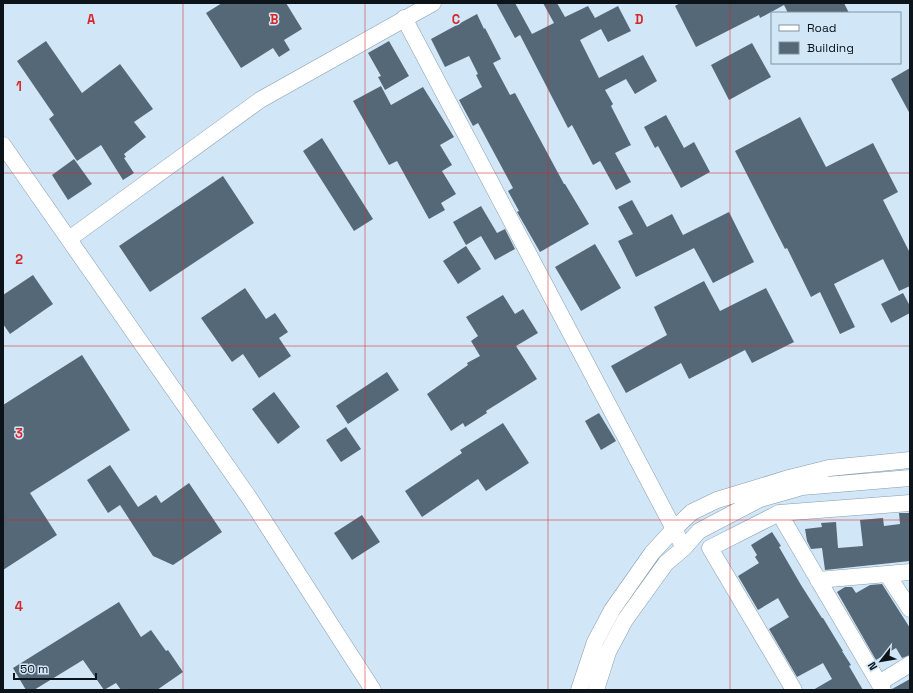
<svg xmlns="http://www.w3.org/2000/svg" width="913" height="693" viewBox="0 0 913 693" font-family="'Space Grotesk',sans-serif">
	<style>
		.building { fill: #556877 }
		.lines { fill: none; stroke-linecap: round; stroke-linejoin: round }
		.minor-casing { stroke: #879cac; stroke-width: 17 }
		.minor { stroke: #fff; stroke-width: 16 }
		.grid { fill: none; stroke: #d62828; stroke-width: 1; stroke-opacity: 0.55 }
		.grid-label { font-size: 13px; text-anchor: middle; font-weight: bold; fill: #d62828; stroke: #d1e7f8; stroke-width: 3; stroke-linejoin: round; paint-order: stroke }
	</style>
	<rect width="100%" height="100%" fill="#d1e7f8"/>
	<!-- building -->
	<path class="building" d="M 222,3 L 286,3 L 302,29 L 284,40 L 290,50 L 279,57 L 273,48 L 241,68 L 206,13 Z
		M 496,3 L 515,3 L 532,34 L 554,23 L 543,3 L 557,3 L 565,17 L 588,6 L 595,18 L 618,6 L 631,31 L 608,42 L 601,29 L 580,40 L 599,78 L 643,55 L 657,81 L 635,94 L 626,79 L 605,90 L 613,104 L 611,106 L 631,145 L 615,153 L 631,182 L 616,190 L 600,161 L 593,165 L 572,125 L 568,128 L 520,35 L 515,38 Z
		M 680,3 L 844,3 L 849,13 L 788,13 L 784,5 L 760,18 L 759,15 L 696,47 L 675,6 Z
		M 477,14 L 484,29 L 485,28 L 501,59 L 493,63 L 510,95 L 515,93 L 564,184 L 565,184 L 589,224 L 540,252 L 517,212 L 519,211 L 508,191 L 513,188 L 478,123 L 473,126 L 459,100 L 482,87 L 476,75 L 478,74 L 469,56 L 445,67 L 431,39 Z
		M 46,41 L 82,93 L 120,64 L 153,109 L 134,122 L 146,137 L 124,154 L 126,157 L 124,158 L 134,173 L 123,180 L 101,145 L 77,161 L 49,119 L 54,115 L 17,61 Z
		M 389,41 L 409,76 L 385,90 L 378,77 L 381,76 L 368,53 Z
		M 752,43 L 771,77 L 729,100 L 711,65 Z
		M 910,68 L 910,114 L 891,79 Z
		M 381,86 L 391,105 L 423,87 L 454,137 L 440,145 L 452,165 L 442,171 L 456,194 L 441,203 L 445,210 L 429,219 L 397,161 L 389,165 L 353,101 Z
		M 666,115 L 684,148 L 694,142 L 710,172 L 681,188 L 658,146 L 655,148 L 644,127 Z
		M 800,117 L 826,167 L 873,143 L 898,192 L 883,200 L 910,253 L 910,286 L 899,291 L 883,259 L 834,284 L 855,327 L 840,334 L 820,292 L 811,297 L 787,248 L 785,249 L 735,151 Z
		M 322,138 L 373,219 L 354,231 L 303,151 Z
		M 74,159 L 92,184 L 68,200 L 52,175 Z
		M 223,176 L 254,223 L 150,292 L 119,246 Z
		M 632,200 L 647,227 L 672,214 L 683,235 L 729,212 L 754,262 L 713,283 L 694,248 L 636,277 L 618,241 L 633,234 L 618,207 Z
		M 481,206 L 497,233 L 505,229 L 515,249 L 495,260 L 481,236 L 466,245 L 453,222 Z
		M 595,244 L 621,288 L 581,311 L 555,267 Z
		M 466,246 L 481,269 L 458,284 L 443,261 Z
		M 33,275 L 53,304 L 10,334 L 3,324 L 3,295 Z
		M 704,281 L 720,311 L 766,288 L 794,342 L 752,363 L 745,350 L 689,379 L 681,363 L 626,393 L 611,366 L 667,335 L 654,307 Z
		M 245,288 L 266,319 L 275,313 L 288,332 L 279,338 L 291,356 L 259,378 L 243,354 L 232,362 L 201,318 Z
		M 903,293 L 910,306 L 910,313 L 891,323 L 881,304 Z
		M 503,295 L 515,314 L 523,309 L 538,333 L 516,346 L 537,379 L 486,411 L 487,413 L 465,427 L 463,423 L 451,431 L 427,394 L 468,365 L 467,363 L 480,356 L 471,341 L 478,336 L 466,317 Z
		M 82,355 L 130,430 L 30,493 L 57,535 L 3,570 L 3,405 Z
		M 387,372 L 399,390 L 348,424 L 336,406 Z
		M 274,392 L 300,427 L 278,444 L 252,409 Z
		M 599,413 L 616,441 L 601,450 L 585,421 Z
		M 503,423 L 529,463 L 486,491 L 478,479 L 422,517 L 405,491 L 462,453 L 460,450 Z
		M 346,427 L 361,449 L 341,462 L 326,440 Z
		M 110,465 L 138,507 L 156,495 L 161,503 L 189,483 L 222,532 L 173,565 L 153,556 L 120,505 L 108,513 L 87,480 Z
		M 899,513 L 910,513 L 910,561 L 825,570 L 822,548 L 811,549 L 807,541 L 805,529 L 822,527 L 821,523 L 836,522 L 838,548 L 863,546 L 860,520 L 883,518 L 884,526 L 900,524 Z
		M 362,515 L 380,542 L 352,560 L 334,533 Z
		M 772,532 L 781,546 L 779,547 L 801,585 L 822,618 L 823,618 L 843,651 L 842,651 L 851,665 L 849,666 L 863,690 L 813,690 L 832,679 L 823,663 L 797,677 L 769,629 L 789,617 L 787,614 L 778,598 L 758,610 L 738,576 L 759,563 L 755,557 L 757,555 L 751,545 Z
		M 882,584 L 910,628 L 910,655 L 902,658 L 896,648 L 876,660 L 837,592 L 845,587 L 852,587 L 856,593 L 870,585 Z
		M 119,602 L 141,637 L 151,630 L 166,651 L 168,650 L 183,672 L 157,690 L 121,690 L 116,683 L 104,690 L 83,660 L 34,690 L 26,690 L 13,668 Z
		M 910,679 L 910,690 L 892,690 L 892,689 Z"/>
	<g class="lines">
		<defs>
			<path id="minor" d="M 404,18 L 684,548
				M 3,145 L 250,499 L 373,690
				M 69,239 L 260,100 L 433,3
				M 779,513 L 883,690
				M 887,574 L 910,609
				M 818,580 L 910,572
				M 879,683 L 910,664
				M 579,690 L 595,642 L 612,610 L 652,553 L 674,529 L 692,512 L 717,500 L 789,478 L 829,468 L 910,460
				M 596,690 L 608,652 L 625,620 L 666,563 L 684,548 L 699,531 L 760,499 L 802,487 L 910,478
				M 794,690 L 710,548 L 779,513 L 910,503"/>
		</defs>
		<!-- minor casing -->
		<use href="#minor" class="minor-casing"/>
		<!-- minor -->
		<use href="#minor" class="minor"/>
	</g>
	<!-- grid -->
	<path class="grid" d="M 183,3 L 183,690M 365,3 L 365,690M 548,3 L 548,690M 730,3 L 730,690M 3,173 L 910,173M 3,346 L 910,346M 3,520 L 910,520"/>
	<g class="grid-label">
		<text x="91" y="24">A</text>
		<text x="274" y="24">B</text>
		<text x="456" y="24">C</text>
		<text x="639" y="24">D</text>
		<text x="19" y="91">1</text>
		<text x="19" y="264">2</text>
		<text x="19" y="438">3</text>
		<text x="19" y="611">4</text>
	</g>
	<!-- border -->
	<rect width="913" height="693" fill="none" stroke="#0c141a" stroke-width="8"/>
	<!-- legend -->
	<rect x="771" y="12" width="130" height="52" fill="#d1e7f8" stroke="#82939f"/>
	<rect x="779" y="25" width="20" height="6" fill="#ffffff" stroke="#82939f"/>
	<text x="807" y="32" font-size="12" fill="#0c141a">Road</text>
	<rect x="779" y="42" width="20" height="12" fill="#556877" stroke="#82939f"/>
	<text x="807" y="52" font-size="12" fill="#0c141a">Building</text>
	<!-- north arrow -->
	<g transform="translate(881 661) rotate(239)" stroke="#d1e7f8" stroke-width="3" paint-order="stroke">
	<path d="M0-3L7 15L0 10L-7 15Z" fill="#0c141a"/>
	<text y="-6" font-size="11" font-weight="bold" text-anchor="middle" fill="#0c141a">N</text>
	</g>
	<!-- scale -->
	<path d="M14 673v6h82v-6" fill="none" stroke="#0c141a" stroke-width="2"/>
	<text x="20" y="673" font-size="12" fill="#0c141a" stroke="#d1e7f8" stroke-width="3" paint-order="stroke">50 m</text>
</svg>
